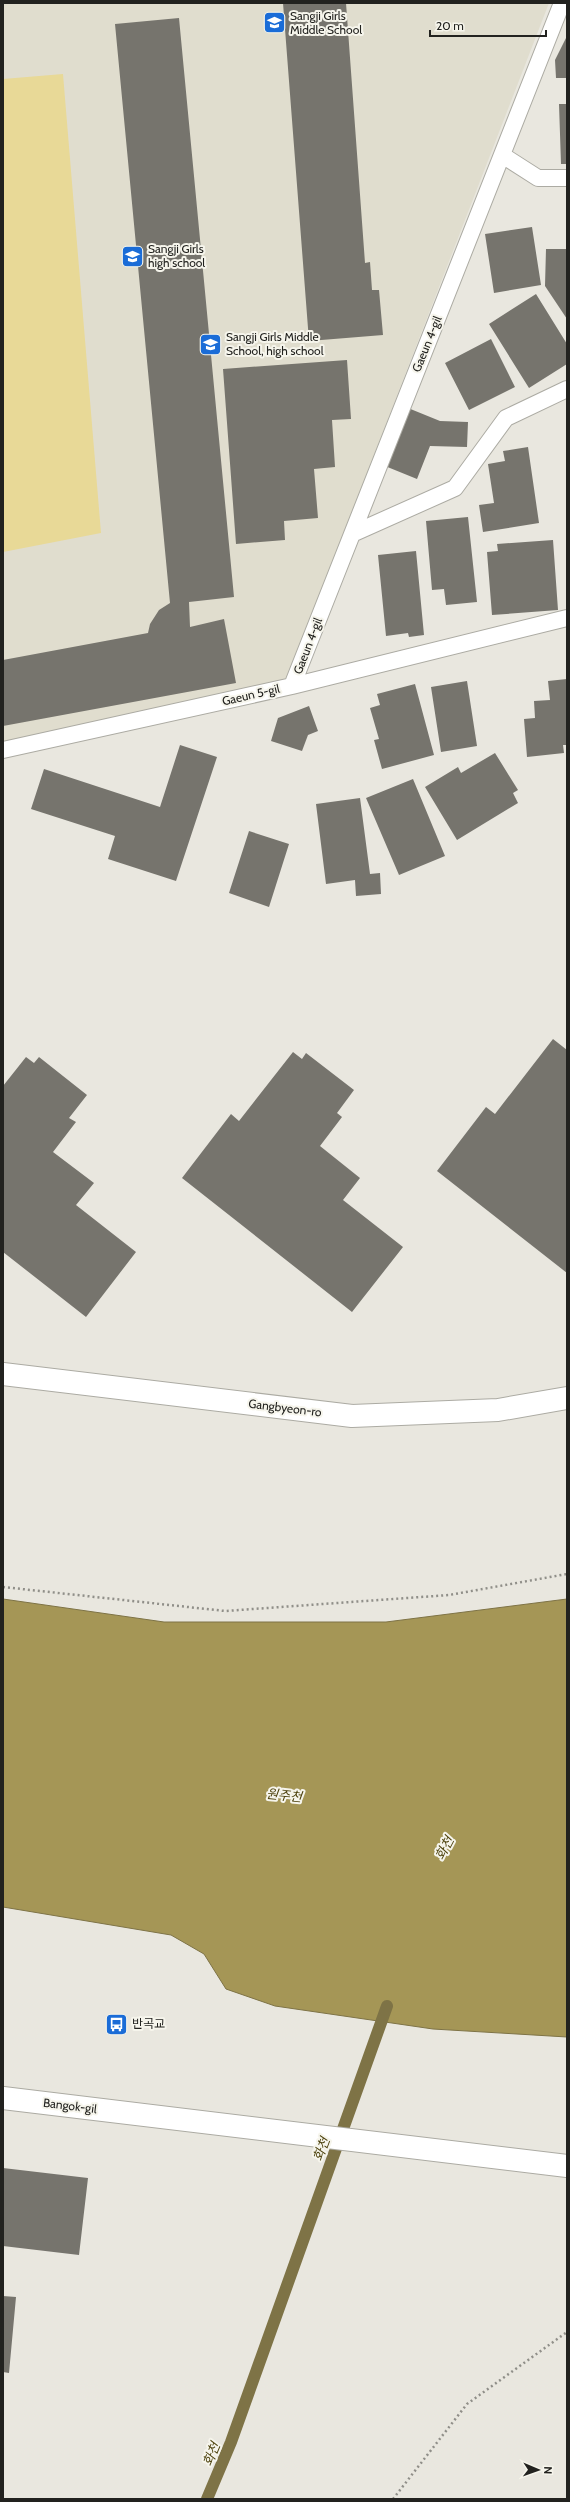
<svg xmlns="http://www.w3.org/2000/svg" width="570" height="2502" viewBox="0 0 570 2502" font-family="Cabin,'Noto Sans KR',sans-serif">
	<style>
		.built { fill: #e0ddce }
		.green { fill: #e8d997 }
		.water { fill: #a59656; stroke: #7e7346 }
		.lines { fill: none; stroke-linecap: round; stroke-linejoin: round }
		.stream { stroke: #7e7346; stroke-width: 12 }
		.building { fill: #76746d }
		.lane-casing { stroke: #acaba3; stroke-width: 18 }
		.secondary-casing { stroke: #acaba3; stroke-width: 24 }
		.path { stroke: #908f89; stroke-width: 2.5; stroke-dasharray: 2 3; stroke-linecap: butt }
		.lane { stroke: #fff; stroke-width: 16 }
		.secondary { stroke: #fff; stroke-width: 22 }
		.labels { text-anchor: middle; stroke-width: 4; stroke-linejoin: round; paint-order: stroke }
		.poi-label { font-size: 12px; fill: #22221f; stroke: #f6f5ec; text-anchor: start }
		.street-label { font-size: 12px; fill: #22221f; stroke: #f6f5ec }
		.water-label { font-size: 13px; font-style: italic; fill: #4c410c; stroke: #f6f5ec }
	</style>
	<rect width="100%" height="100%" fill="#e9e7df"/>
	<!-- built -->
	<path class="built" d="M 3,3 L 549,3 L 285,685 L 3,744 Z"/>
	<!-- green -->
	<path class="green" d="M 63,74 L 101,533 L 3,552 L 3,79 Z"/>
	<!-- water -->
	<path class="water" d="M 3,1599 L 164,1622 L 386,1622 L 567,1599 L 567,2037 L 433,2029 L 275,2006 L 226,1989 L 204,1954 L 171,1935 L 3,1907 Z"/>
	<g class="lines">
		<!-- stream -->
		<path class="stream" d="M 207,2499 L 231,2442 L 387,2006"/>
	</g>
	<!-- building -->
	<path class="building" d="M 283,3 L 346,3 L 365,263 L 370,262 L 372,290 L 379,290 L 383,335 L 309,341 Z
		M 179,18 L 234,597 L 189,602 L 190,627 L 224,619 L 236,683 L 3,726 L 3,660 L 148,633 L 150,624 L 159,610 L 170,603 L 115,24 Z
		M 567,36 L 567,78 L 556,78 L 555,60 Z
		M 559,104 L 567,104 L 567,164 L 561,164 Z
		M 532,227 L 541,285 L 494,293 L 485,234 Z
		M 546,249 L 567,249 L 567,319 L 545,286 Z
		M 536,294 L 567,344 L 567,364 L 529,388 L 489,324 Z
		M 491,339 L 515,387 L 469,410 L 445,363 Z
		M 347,360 L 351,419 L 332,420 L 335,467 L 314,469 L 318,518 L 284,521 L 285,540 L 236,544 L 223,369 Z
		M 408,408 L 440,421 L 468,422 L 467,447 L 430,446 L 417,479 L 385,466 Z
		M 528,447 L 539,523 L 483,532 L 479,505 L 494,503 L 488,464 L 505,461 L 503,451 Z
		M 468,517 L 477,602 L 446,605 L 444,589 L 432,590 L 426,521 Z
		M 553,540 L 558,610 L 492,615 L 487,552 L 498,551 L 497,544 Z
		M 416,551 L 424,635 L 409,637 L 408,633 L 386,636 L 378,555 Z
		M 567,679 L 567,745 L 563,745 L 564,753 L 527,757 L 524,719 L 535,718 L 534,701 L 550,700 L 548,681 Z
		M 467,681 L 477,746 L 441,752 L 431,687 Z
		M 415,684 L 434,755 L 382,769 L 374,740 L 379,739 L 370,708 L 380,705 L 377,694 Z
		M 309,706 L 318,731 L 308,735 L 302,751 L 271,741 L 278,718 Z
		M 180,745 L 217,757 L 176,881 L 108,859 L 115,836 L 31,809 L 44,769 L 160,807 Z
		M 495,753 L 518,790 L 513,793 L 518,803 L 457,840 L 425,787 L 458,767 L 461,773 Z
		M 413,779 L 445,856 L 399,875 L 366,798 Z
		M 360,798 L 370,874 L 380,873 L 381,894 L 356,896 L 355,880 L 326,884 L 316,804 Z
		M 249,831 L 289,844 L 269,907 L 229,893 Z
		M 553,1039 L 567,1050 L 567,1273 L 437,1171 L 486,1107 L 495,1114 Z
		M 293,1052 L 302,1059 L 306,1053 L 354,1090 L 337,1113 L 342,1117 L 320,1146 L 360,1178 L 343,1200 L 403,1247 L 352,1312 L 182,1178 L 231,1114 L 239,1121 Z
		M 26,1057 L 34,1063 L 39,1057 L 87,1095 L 69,1118 L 76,1122 L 53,1152 L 94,1183 L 76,1205 L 136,1252 L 86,1317 L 3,1252 L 3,1086 Z
		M 3,2168 L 88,2178 L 79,2255 L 3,2246 Z
		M 3,2296 L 16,2297 L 9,2373 L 3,2372 Z"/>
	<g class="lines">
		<defs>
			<path id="lane" d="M 502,155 L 538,178 L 567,178
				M 352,534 L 455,488 L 506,418 L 567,389
				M 292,686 L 562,3
				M 3,750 L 292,686 L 567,618"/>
			<path id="secondary" d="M 3,1374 L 352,1416 L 498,1410 L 567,1398
				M 3,2098 L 567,2166"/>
		</defs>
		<!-- lane casing -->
		<use href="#lane" class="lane-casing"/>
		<!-- secondary casing -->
		<use href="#secondary" class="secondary-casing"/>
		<!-- path -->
		<path class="path" d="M 3,1587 L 225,1611 L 449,1595 L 567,1574
			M 393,2499 L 467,2404 L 567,2332"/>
		<!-- lane -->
		<use href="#lane" class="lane"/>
		<!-- secondary -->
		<use href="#secondary" class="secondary"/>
	</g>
	<!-- icons -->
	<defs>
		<symbol id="school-square" viewBox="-11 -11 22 22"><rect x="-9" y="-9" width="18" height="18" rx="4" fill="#1a6cd7" stroke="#f6f5ec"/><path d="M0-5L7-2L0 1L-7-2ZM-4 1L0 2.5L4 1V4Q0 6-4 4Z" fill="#fff"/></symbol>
		<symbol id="bus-square" viewBox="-11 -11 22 22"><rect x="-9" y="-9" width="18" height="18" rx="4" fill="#1a6cd7" stroke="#f6f5ec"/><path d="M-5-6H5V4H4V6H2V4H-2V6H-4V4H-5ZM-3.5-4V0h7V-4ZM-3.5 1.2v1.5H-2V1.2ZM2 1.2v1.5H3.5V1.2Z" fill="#fff"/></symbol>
	</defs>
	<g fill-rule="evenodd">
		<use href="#school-square" x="262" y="10" width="25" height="25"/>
		<use href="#school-square" x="120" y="244" width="25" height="25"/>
		<use href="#school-square" x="198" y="332" width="25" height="25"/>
		<use href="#bus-square" x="104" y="2012" width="25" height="25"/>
	</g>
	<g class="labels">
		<!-- poi labels -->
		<g class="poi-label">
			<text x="290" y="20">Sangji Girls<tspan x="290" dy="14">Middle School</tspan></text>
			<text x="148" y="253">Sangji Girls<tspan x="148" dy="14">high school</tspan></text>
			<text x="226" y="341">Sangji Girls Middle<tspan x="226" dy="14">School, high school</tspan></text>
			<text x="132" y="2028">반곡교</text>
		</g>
		<!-- street labels -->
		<g class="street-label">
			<text transform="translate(427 344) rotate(-68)" y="4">Gaeun 4-gil</text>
			<text transform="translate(308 646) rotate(-69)" y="4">Gaeun 4-gil</text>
			<text transform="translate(251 695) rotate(-13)" y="4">Gaeun 5-gil</text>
			<text transform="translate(285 1408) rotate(7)" y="4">Gangbyeon-ro</text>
			<text transform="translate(70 2106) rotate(7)" y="4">Bangok-gil</text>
		</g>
		<!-- water labels -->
		<g class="water-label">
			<text transform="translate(284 1795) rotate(6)" y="5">원주천</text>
			<text transform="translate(444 1848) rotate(-62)" y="5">화천</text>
			<text transform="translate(321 2149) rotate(-70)" y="5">화천</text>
			<text transform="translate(211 2454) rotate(-67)" y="5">화천</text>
		</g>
	</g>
	<!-- border -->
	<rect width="570" height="2502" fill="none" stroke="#22221f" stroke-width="8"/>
	<!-- north arrow -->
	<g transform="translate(538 2470) rotate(92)" stroke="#f6f5ec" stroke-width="3" paint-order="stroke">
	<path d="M0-3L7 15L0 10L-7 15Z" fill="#22221f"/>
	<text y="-6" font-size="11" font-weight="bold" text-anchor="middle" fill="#22221f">N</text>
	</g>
	<!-- scale -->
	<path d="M430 30v6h116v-6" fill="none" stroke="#22221f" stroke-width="2"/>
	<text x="436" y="30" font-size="12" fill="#22221f" stroke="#f6f5ec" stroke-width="3" paint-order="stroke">20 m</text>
</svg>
